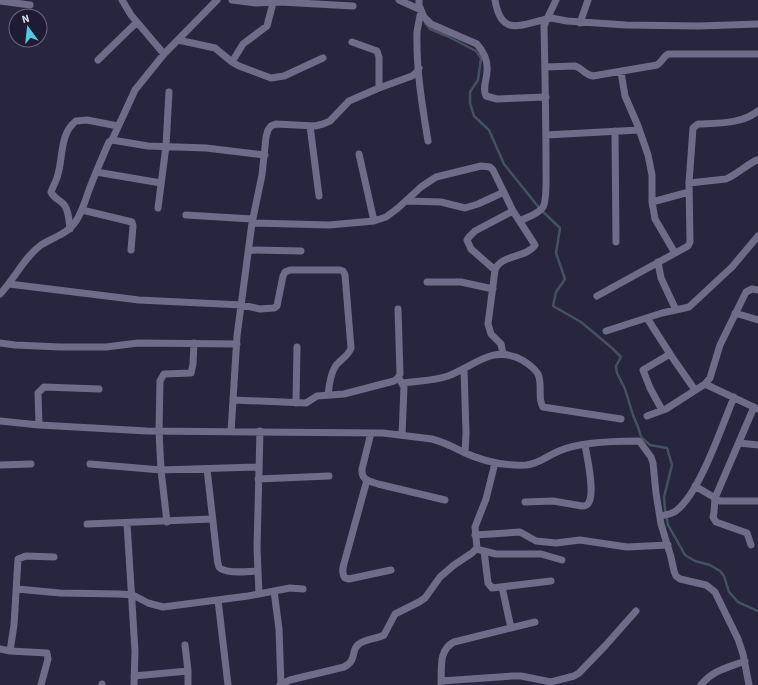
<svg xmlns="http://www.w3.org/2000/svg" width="758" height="685" viewBox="0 0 758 685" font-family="'Source Sans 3',sans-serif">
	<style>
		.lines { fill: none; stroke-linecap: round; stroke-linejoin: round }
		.stream { stroke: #42525f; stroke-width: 2.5 }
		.street { stroke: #6f6c8a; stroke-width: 7 }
	</style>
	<rect width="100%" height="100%" fill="#28253f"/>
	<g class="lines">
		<!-- stream -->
		<path class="stream" d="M 425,23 L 430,29 L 447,36 L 476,51 L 481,58 L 478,80 L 470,92 L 470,103 L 474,116 L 489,130 L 504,164 L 540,209 L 560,228 L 556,253 L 565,279 L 556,292 L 553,306 L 581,322 L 612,348 L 621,357 L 616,366 L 617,373 L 625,389 L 633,415 L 638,427 L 641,437 L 650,445 L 667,448 L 672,465 L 664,497 L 665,509 L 668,525 L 676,539 L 685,555 L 695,561 L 710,565 L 720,571 L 724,576 L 729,592 L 738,602 L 758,611"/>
		<!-- street -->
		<path class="street" d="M 122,0 L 131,15 L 164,54
			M 232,0 L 256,3 L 280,2 L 353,6
			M 399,0 L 421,10 C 420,17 418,25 417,32 C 416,68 422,105 428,141
			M 419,0 L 419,5 L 424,17 L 431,24 L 477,44 C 483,51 488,61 487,71 C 487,80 482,88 486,96 L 497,99 L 546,97
			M 495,0 C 501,37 520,25 547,19 L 556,0
			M 0,1 L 30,5
			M 580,23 L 588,0
			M 178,40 L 215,48 L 232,62 L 239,66 L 271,78 L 284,76 L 323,58
			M 352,42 L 377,51 L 379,57 L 379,88
			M 98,60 L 137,22
			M 232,62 L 243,44 L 267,26 L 273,3
			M 545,67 L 575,66 C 583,68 583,74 593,76 L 657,65 C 662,62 663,57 668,54 L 758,54
			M 621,72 L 625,96 L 638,126 L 648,155 L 652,175 L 652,202 L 655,219 L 675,253
			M 310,126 L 319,196
			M 615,131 L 616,242
			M 546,135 L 639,130
			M 112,140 L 135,90 L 164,54 L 217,0
			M 359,154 L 374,221
			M 96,172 L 161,183
			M 689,183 L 726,179 C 736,175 746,165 757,160
			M 406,201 L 441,202 L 465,208 L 478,204 L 504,192
			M 652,202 L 689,192
			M 158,208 L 166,146 L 169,92
			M 82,210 L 132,222 L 133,226 L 131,250
			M 186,215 L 252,219
			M 520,221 C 527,217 539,214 543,207 C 547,201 546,175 546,167 C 546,120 545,73 544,26 L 547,19 L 551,18 L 567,21 L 626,25 L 699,26 L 758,24
			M 252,223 L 329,225 L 374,221 L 386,217 L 398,208 L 421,187 L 436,177 L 481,166 L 490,167 L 493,170 L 513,211 L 535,245 C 527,258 501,254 495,270 L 488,324 L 491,334 L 501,344 L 503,354
			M 70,229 C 69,222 69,212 65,206 C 61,200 54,199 51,192 C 53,186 57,180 58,174 C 63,157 60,133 76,121 L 87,120 L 118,126
			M 249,250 L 301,251
			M 658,262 L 661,278 L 676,310
			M 495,270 L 471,249 L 467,240 L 469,237 L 475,231 L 513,211
			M 427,282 L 461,282 L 493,289
			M 9,284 L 139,300 L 242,305 L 260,309 L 274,308 L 277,306 L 283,276 L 285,272 L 290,270 L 340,270 L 343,271 L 345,275 L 351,348 C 348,357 339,360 335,367 C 330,375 329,386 328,395
			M 0,294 C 15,279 24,257 41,245 C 53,237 68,234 76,221 C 82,212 85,201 89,190 C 95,174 102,158 109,142 L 112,140 L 148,146 L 206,148 L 265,155
			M 597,296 L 688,246 L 690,242 L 689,183 L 693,128 L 698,124 C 718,123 742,124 758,111
			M 735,313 L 758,320
			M 647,318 L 672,357 L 695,390
			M 606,331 L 662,313 L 689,307 L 732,267 L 758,236
			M 0,343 L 15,345 L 60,347 L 106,347 L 138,343 L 237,344
			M 464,369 L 466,433 L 465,453
			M 400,380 L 404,387 L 402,435
			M 403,383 C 417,381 434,381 448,376 C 475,366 492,344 522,360 C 527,363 535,369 538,374 C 543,385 537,398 543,407 L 621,419
			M 705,384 L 758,409
			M 233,400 L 306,403 L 317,396 L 344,394 L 394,381 L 398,378 L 400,374 L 398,309
			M 296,403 L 297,347
			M 662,410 L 650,388 L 643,370 L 670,354
			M 647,416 L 666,409 L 705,384 L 710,378 L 720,345 L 746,292 L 752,289 L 758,290
			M 0,421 L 39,425 L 147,431 L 383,433 L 432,439 C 444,442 453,447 463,452 C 482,461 505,466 526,465 C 539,464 547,456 559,451 C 579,442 616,441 638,441 L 640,442 L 651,457 L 653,463 L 656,493 L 661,524 L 671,557 L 674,571 L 676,576 L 680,579 L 706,585 L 715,592 L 738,639 L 743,654 L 749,685
			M 39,425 L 38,393 L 44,387 L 99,389
			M 231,432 L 237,336 L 252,223 L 262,175 L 266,137 L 268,130 L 271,126 L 276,124 L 315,126 L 323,124 L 330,121 L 349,101 L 379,88 L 412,76 L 416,73 L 419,68
			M 371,433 L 362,469 C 361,480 369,481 378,484 L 445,500
			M 739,443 L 758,445
			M 90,464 L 161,470 L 259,467
			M 0,465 L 31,464
			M 207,469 L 217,557 C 217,560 218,564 219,567 C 226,575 249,571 258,571
			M 258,479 L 329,476
			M 367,480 L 345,560 C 343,566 341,573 345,578 L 349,579 L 391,570
			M 695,486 L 720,501 L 758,501
			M 525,502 L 553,501 L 582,506 C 585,506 588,505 589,502 C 595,491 587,457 585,445
			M 660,516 C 666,515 673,514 677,510 C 700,492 722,426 734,397
			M 167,522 L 161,470 L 159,431 L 160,381 L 164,374 L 191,373 L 193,364 L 194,343
			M 127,523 L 135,651 L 134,685
			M 87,524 L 212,519
			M 475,535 L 520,532 L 536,541 L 556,543 L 580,540 L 627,547 L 668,545
			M 751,545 L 747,533 L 716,522 L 713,517 L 714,512 L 715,498 L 754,407
			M 480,550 L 496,554 L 541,554 L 562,560
			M 484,551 L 488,583 L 492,588 L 551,581
			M 502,587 L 511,628
			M 17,589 L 60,593 L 119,594 L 133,595 L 148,603 L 163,607 L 248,596 L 290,588 L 303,589
			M 274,591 L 279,629 L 281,685
			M 259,594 L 257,548 L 260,431
			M 218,600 L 228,685
			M 185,645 L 188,671 L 188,685
			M 0,649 L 10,651 L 47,653 L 48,659 L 41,685
			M 10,651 L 14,625 L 18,559 L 26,556 L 54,557
			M 134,676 L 188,671
			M 441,681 L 513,676 L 521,676 L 551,682 L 574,676 L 579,673 L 605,646 L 636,611
			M 102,684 L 102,685
			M 280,685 L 290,680 L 344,667 C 358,660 350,650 359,644 C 366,639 376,639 384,635 L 395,614 L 419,602 L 425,598 L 440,577 L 454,565 L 472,553 L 477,548 L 475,527 L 486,499 L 495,463
			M 441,685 C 442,669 438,650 454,642 L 535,622
			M 701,685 C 713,670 727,668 745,661"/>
	</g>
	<!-- north arrow -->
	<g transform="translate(28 28) rotate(345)"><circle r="19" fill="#1f1b34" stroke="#6b687e"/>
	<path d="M0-3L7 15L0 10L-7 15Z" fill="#54cade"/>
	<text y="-6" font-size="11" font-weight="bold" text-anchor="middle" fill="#dcdbec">N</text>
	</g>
</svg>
